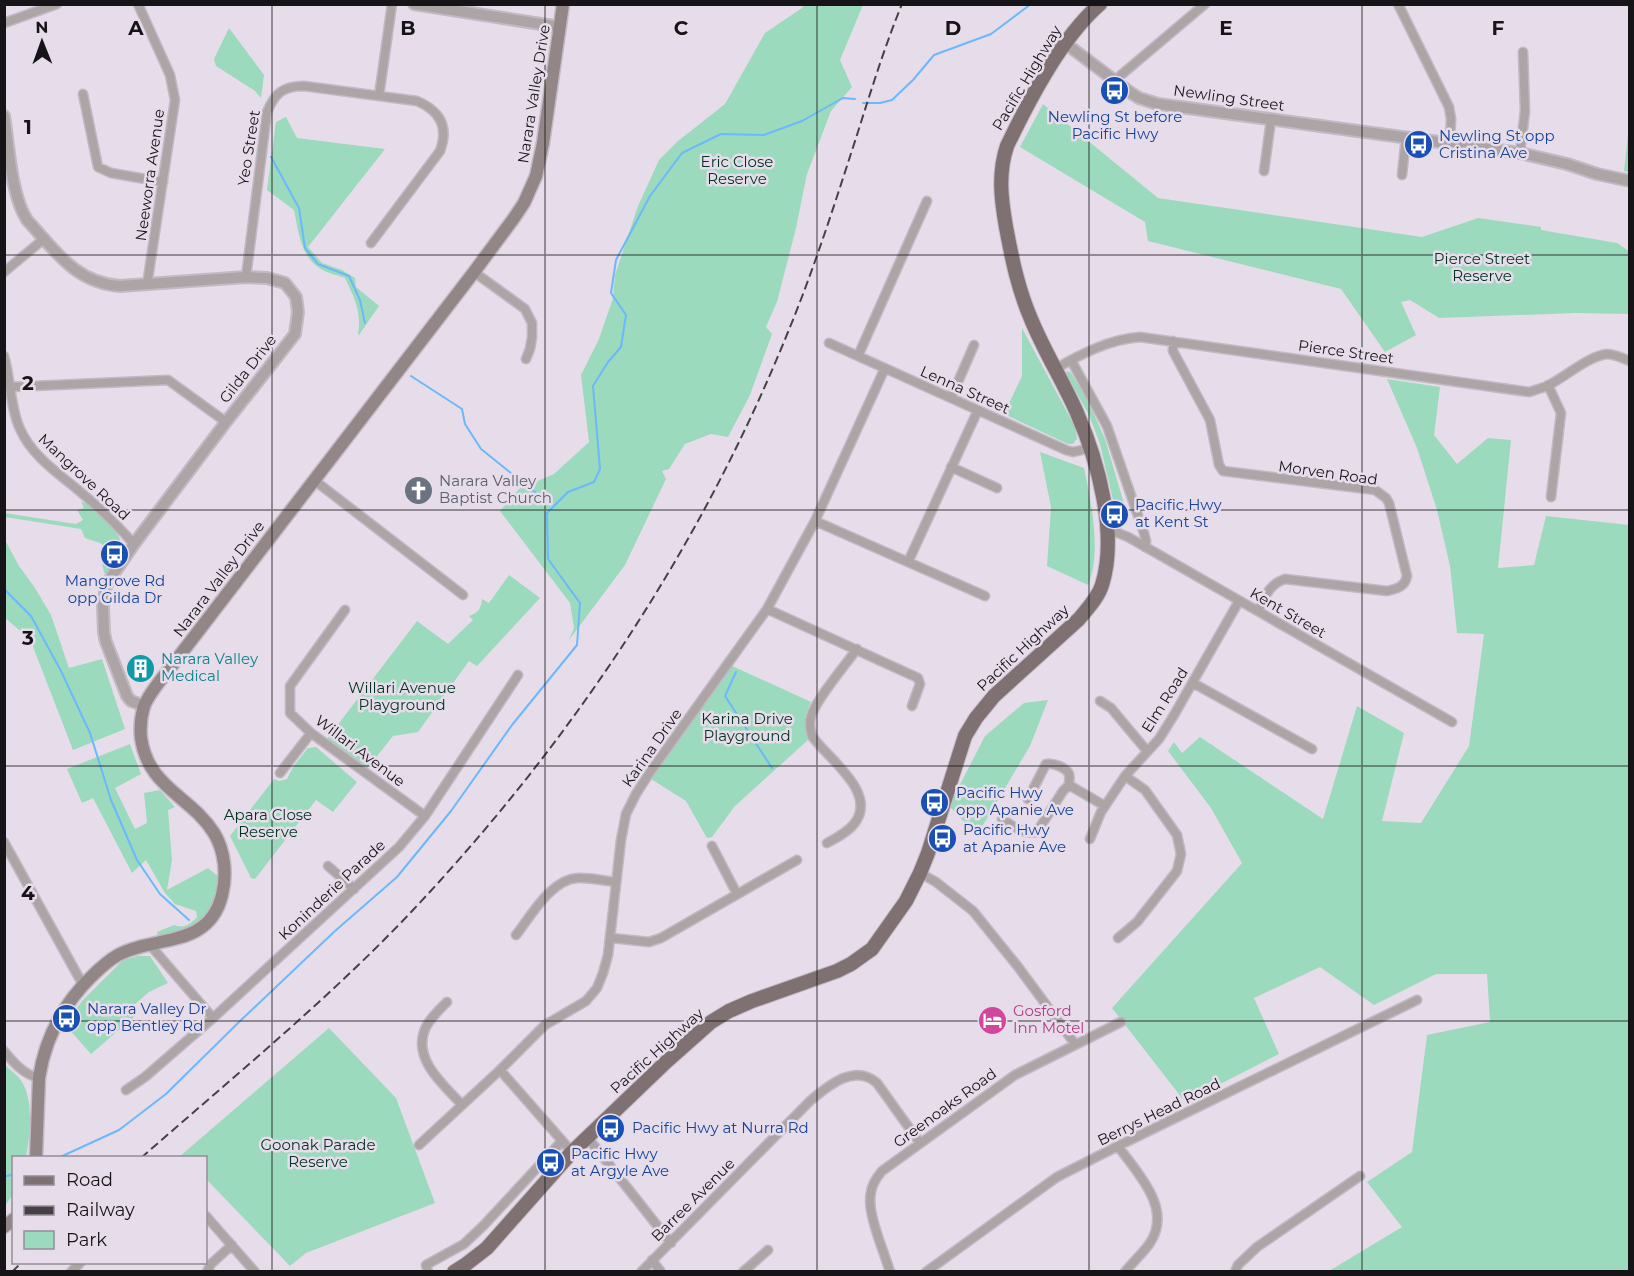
<svg xmlns="http://www.w3.org/2000/svg" width="1634" height="1276" viewBox="0 0 1634 1276" font-family="Montserrat,sans-serif">
	<style>
		.green { fill: #9bdabc }
		.lines { fill: none; stroke-linecap: round; stroke-linejoin: round }
		.stream { stroke: #6bb8fc; stroke-width: 2 }
		.minor-casing { stroke: #c2b9c4; stroke-width: 11 }
		.tertiary-casing { stroke: #c2b9c4; stroke-width: 14 }
		.secondary-casing { stroke: #c2b9c4; stroke-width: 15 }
		.primary-casing { stroke: #c2b9c4; stroke-width: 16 }
		.minor { stroke: #aca4a5; stroke-width: 8 }
		.tertiary { stroke: #aca4a5; stroke-width: 10 }
		.secondary { stroke: #928687; stroke-width: 12 }
		.primary { stroke: #7f7172; stroke-width: 14 }
		.rail { stroke: #464147; stroke-width: 2; stroke-dasharray: 9 4.5; stroke-linecap: butt }
		.grid { fill: none; stroke: #171418; stroke-width: 1.5; stroke-opacity: 0.55 }
		.labels { text-anchor: middle; stroke-width: 5; stroke-linejoin: round; paint-order: stroke }
		.street-label { font-size: 15px; fill: #171418; stroke: #e7ddea }
		.transit-label { font-size: 15px; fill: #164399; stroke: #e7ddea; text-anchor: start }
		.park-label { font-size: 15px; fill: #003321; stroke: #e7ddea }
		.worship-label { font-size: 15px; fill: #5b616d; stroke: #e7ddea; text-anchor: start }
		.culture-label { font-size: 15px; fill: #0d838f; stroke: #e7ddea; text-anchor: start }
		.hotel-label { font-size: 15px; fill: #b23c85; stroke: #e7ddea; text-anchor: start }
		.grid-label { font-size: 20px; text-anchor: middle; font-weight: bold; fill: #171418; stroke: #e7ddea; stroke-width: 5; stroke-linejoin: round; paint-order: stroke }
	</style>
	<rect width="100%" height="100%" fill="#e7ddea"/>
	<!-- green -->
	<path class="green" d="M 804,4 L 863,5 L 840,60 L 852,87 L 831,111 L 807,174 L 796,228 L 777,302 L 766,327 L 772,334 L 750,395 L 728,437 L 711,434 L 685,444 L 669,469 L 662,471 L 666,479 L 625,565 L 569,640 L 574,628 L 570,603 L 500,511 L 519,489 L 554,474 L 589,442 L 581,375 L 599,339 L 613,298 L 615,275 L 638,206 L 659,160 L 678,141 L 725,104 L 765,33 L 802,8 Z
		M 229,28 L 264,75 L 261,98 L 255,91 L 216,66 L 214,59 Z
		M 1043,104 L 1158,198 L 1422,237 L 1478,218 L 1541,227 L 1541,230 L 1617,243 L 1629,251 L 1629,314 L 1575,313 L 1439,318 L 1410,300 L 1401,302 L 1416,335 L 1385,352 L 1341,289 L 1148,241 L 1145,222 L 1020,147 Z
		M 286,117 L 297,138 L 385,149 L 308,247 L 322,263 L 342,270 L 355,278 L 356,287 L 379,306 L 359,335 L 358,334 C 362,313 354,297 345,278 C 337,275 325,273 318,267 C 300,255 298,229 294,210 L 267,190 L 276,122 Z
		M 1629,126 L 1629,172 L 1624,171 Z
		M 1022,328 L 1075,427 L 1077,439 L 1073,444 L 1068,444 L 1004,414 L 1022,376 Z
		M 1067,370 L 1071,373 L 1088,401 L 1105,439 L 1127,514 L 1126,521 L 1123,522 L 1117,517 L 1100,444 L 1089,415 L 1066,374 Z
		M 1387,379 L 1440,387 L 1434,435 L 1457,464 L 1488,438 L 1511,440 L 1498,568 L 1534,565 L 1546,516 L 1629,525 L 1629,1271 L 1329,1271 L 1402,1227 L 1367,1182 L 1412,1152 L 1427,1035 L 1490,1022 L 1487,974 L 1436,974 L 1374,1005 L 1320,967 L 1254,998 L 1279,1054 L 1185,1102 L 1112,1008 L 1242,863 L 1211,808 L 1168,751 L 1174,742 L 1182,753 L 1200,737 L 1323,819 L 1357,706 L 1404,733 L 1382,821 L 1421,823 L 1469,746 L 1484,634 L 1457,633 L 1450,566 L 1437,510 L 1417,448 Z
		M 1040,452 L 1084,468 C 1091,501 1102,553 1088,585 L 1047,566 L 1051,507 Z
		M 81,502 C 94,504 124,534 122,549 C 120,557 112,567 107,573 L 104,573 L 102,563 L 103,545 L 100,543 L 85,538 L 81,529 L 5,517 L 4,513 L 76,524 L 83,520 L 77,510 L 84,508 Z
		M 5,540 L 19,566 L 35,588 L 51,615 L 69,668 L 102,659 L 125,729 L 73,750 L 30,639 L 5,618 Z
		M 509,575 L 540,598 L 477,666 L 469,661 L 418,732 L 393,736 L 366,770 L 327,739 L 417,621 L 448,644 L 473,620 L 469,616 C 478,613 481,609 482,599 L 489,603 Z
		M 730,665 L 811,702 C 804,715 803,725 808,740 L 735,806 L 712,837 L 707,838 L 686,801 L 651,779 Z
		M 1048,700 L 1030,746 L 977,835 L 949,806 L 985,736 L 1024,703 Z
		M 130,744 L 141,774 L 115,788 L 135,829 L 147,823 L 144,793 L 160,790 L 175,807 L 168,810 L 172,860 L 167,890 L 208,868 L 219,877 C 218,884 218,891 216,897 C 208,923 182,932 158,936 L 157,932 L 174,925 C 185,929 190,924 197,917 L 196,911 L 175,904 L 165,893 L 146,860 L 132,873 L 93,798 L 82,803 L 67,769 Z
		M 316,747 L 357,782 L 333,812 L 316,800 L 255,879 L 251,878 L 230,836 L 274,779 L 279,781 L 287,779 L 293,767 L 308,748 Z
		M 138,956 L 150,956 L 168,983 L 149,992 L 132,1007 L 134,1017 L 91,1054 L 66,1026 L 73,1013 L 83,1000 L 123,960 Z
		M 329,1028 L 396,1098 L 435,1203 L 306,1253 L 290,1266 L 206,1179 L 206,1158 L 179,1157 Z
		M 5,1065 C 10,1070 18,1075 22,1082 C 34,1102 30,1135 26,1157 L 14,1158 L 13,1194 L 5,1206 Z"/>
	<g class="lines">
		<!-- stream -->
		<path class="stream" d="M 863,103 L 880,103 L 892,100 L 913,80 L 934,55 L 991,34 L 1031,4
			M 271,157 L 299,208 L 305,248 L 318,264 L 349,276 L 360,300 L 365,323
			M 411,376 L 462,409 L 465,424 L 481,449 L 537,494
			M 4,589 L 31,616 L 61,671 L 90,733 L 111,800 L 137,860 L 160,894 L 189,920
			M 736,672 L 725,696 L 772,768
			M 58,1158 L 119,1130 L 166,1094 L 239,1022 L 335,931 L 397,877 L 451,811 L 512,725 L 577,645 L 580,603 L 548,559 L 547,513 L 568,492 L 594,482 L 600,469 L 593,386 L 608,362 L 621,347 L 626,315 L 611,293 L 616,260 L 650,196 L 682,153 L 721,134 L 764,135 L 802,121 L 843,98 L 855,99
			M 4,1177 L 14,1174"/>
		<defs>
			<path id="minor" d="M 138,4 L 170,75 L 175,100 L 147,285
				M 1398,4 L 1449,107 L 1451,119 L 1450,143
				M 4,23 L 57,4
				M 1114,81 L 1205,4
				M 83,94 L 98,167 L 111,173 L 163,182
				M 379,96 L 392,4
				M 1520,153 L 1525,111 L 1523,52
				M 1264,171 L 1271,120
				M 1402,175 L 1406,137
				M 4,272 L 45,238
				M 474,272 L 525,309 L 532,323 L 532,337 L 530,349 L 526,359
				M 246,277 L 267,112 C 275,93 283,86 304,86 L 417,101 C 440,111 449,127 440,151 L 371,243
				M 1173,341 L 1173,351 L 1210,420 L 1219,465 L 1223,471 L 1375,490 L 1386,498 L 1389,503 L 1407,576 C 1405,587 1396,589 1387,591 L 1285,579 C 1269,584 1265,597 1258,611
				M 829,343 L 1066,450 L 1073,452 L 1091,448
				M 4,356 C 11,380 10,407 20,429 C 33,458 61,475 84,495 C 102,510 118,526 134,544
				M 858,356 L 927,201
				M 1071,360 L 1107,426 L 1144,533 L 1146,541 L 1145,547
				M 1055,369 C 1081,354 1110,339 1140,337 L 1529,392 C 1535,390 1542,388 1547,386 C 1564,378 1588,356 1607,354 C 1614,354 1623,358 1630,361
				M 1548,385 L 1561,413 L 1551,497
				M 11,387 L 168,380 L 226,422
				M 951,398 L 974,345
				M 951,467 L 997,488
				M 314,480 L 463,595
				M 815,521 L 985,596
				M 1108,532 L 1118,533 L 1128,537 L 1452,722
				M 908,562 L 978,410
				M 767,609 L 918,678 L 920,684 L 912,706
				M 345,610 L 290,686 L 290,713 L 311,733 L 425,816
				M 1193,683 L 1312,749
				M 1100,701 L 1111,708 L 1147,751
				M 280,773 L 311,733
				M 1028,799 L 1046,764 C 1053,763 1066,767 1069,774 C 1070,777 1069,782 1069,785 L 1105,806
				M 1002,819 C 1013,826 1023,835 1037,832 L 1063,791 L 1069,785
				M 1090,839 L 1101,812 L 1125,776 L 1159,739 L 1174,715 L 1239,601
				M 4,842 L 83,985
				M 827,843 C 836,838 847,833 854,824 C 879,793 828,759 812,736 C 810,729 809,723 811,717 C 814,702 846,664 857,649
				M 712,846 L 737,894
				M 328,866 L 354,889
				M 920,873 L 936,882 L 973,911 L 1019,968 L 1075,1044
				M 516,935 C 531,916 551,879 578,878 C 590,877 604,881 616,882
				M 611,938 L 649,942 L 661,938 L 797,860
				M 1118,938 L 1137,922 L 1177,871 L 1181,854 L 1177,835 L 1145,790 L 1125,776
				M 150,945 L 213,1018
				M 447,1002 C 439,1010 427,1021 424,1032 C 414,1061 445,1086 462,1105
				M 4,1051 C 14,1063 23,1074 39,1078
				M 500,1070 L 572,1152
				M 126,1090 L 145,1077 L 213,1018 L 399,847 L 425,816 L 518,675
				M 588,1138 L 671,1243
				M 419,1145 L 500,1070 L 545,1025 L 586,1001 L 597,988 L 603,973 L 608,955 L 621,840 L 626,814 L 636,794 L 648,775 L 767,609 L 815,521 L 885,368
				M 1118,1146 C 1137,1173 1173,1208 1150,1243 C 1143,1253 1133,1262 1125,1272
				M 206,1216 L 255,1272
				M 652,1260 L 661,1272
				M 71,1272 L 81,1262
				M 207,1272 L 211,1264 L 232,1245
				M 428,1272 L 426,1265 L 464,1244 L 484,1225 L 562,1141
				M 641,1272 L 810,1101 C 828,1086 854,1063 877,1083 L 920,1143
				M 743,1272 L 768,1250
				M 890,1272 C 884,1251 866,1212 871,1192 C 872,1184 877,1177 882,1171 L 1015,1075 L 1121,1022
				M 926,1272 L 1057,1177 L 1118,1146 L 1417,1000
				M 1235,1272 L 1238,1265 L 1257,1247 L 1360,1176"/>
			<path id="tertiary" d="M 414,4 L 560,27
				M 1065,43 L 1131,93 L 1139,98 L 1158,104 L 1520,153 L 1567,164 L 1597,174 L 1630,181
				M 4,116 C 9,147 11,195 27,220 C 55,250 75,283 120,286 L 246,277 L 267,278 L 285,283 L 296,297 L 298,312 L 295,334 L 226,422 L 134,544 L 110,579 L 106,587 L 103,607 L 104,633 L 106,642 L 127,696 L 131,701 L 145,706"/>
			<path id="secondary" d="M 36,1158 L 39,1078 C 45,1038 62,1006 90,978 C 98,970 107,961 118,955 C 155,935 209,949 222,895 C 227,875 225,851 214,833 C 191,796 148,788 141,738 C 140,728 141,716 144,706 C 149,694 159,682 167,672 L 474,272 L 514,218 L 524,203 L 536,176 L 543,143 L 563,4
				M 4,1227 L 14,1219"/>
			<path id="primary" d="M 454,1272 L 465,1265 L 487,1248 L 572,1152 L 667,1061 L 711,1022 L 729,1011 L 752,1001 L 837,971 L 851,964 L 872,949 L 906,901 L 920,873 L 928,853 L 965,736 L 976,718 L 994,696 L 1079,619 C 1087,609 1098,598 1102,585 C 1118,534 1098,461 1077,413 C 1063,381 1044,351 1031,319 C 1018,289 1012,259 1006,227 C 1001,199 998,173 1007,146 C 1029,100 1061,38 1100,4"/>
		</defs>
		<!-- minor casing -->
		<use href="#minor" class="minor-casing"/>
		<!-- tertiary casing -->
		<use href="#tertiary" class="tertiary-casing"/>
		<!-- secondary casing -->
		<use href="#secondary" class="secondary-casing"/>
		<!-- primary casing -->
		<use href="#primary" class="primary-casing"/>
		<!-- minor -->
		<use href="#minor" class="minor"/>
		<!-- tertiary -->
		<use href="#tertiary" class="tertiary"/>
		<!-- secondary -->
		<use href="#secondary" class="secondary"/>
		<!-- primary -->
		<use href="#primary" class="primary"/>
		<!-- rail -->
		<path class="rail" d="M 141,1158 C 233,1077 329,999 413,910 C 572,741 701,547 788,332 C 814,269 835,203 856,138 C 870,94 884,48 902,4
			M 12,1272 L 22,1262"/>
	</g>
	<!-- grid -->
	<path class="grid" d="M 272,4 L 272,1272M 545,4 L 545,1272M 817,4 L 817,1272M 1089,4 L 1089,1272M 1362,4 L 1362,1272M 4,255 L 1630,255M 4,510 L 1630,510M 4,766 L 1630,766M 4,1021 L 1630,1021"/>
	<!-- icons -->
	<defs>
		<symbol id="bus-disc" viewBox="-11 -11 22 22"><circle r="9.5" fill="#1a4fb4" stroke="#e7ddea"/><path d="M-5-6H5V4H4V6H2V4H-2V6H-4V4H-5ZM-3.5-4V0h7V-4ZM-3.5 1.2v1.5H-2V1.2ZM2 1.2v1.5H3.5V1.2Z" fill="#fff"/></symbol>
		<symbol id="church-disc" viewBox="-11 -11 22 22"><circle r="9.5" fill="#6b7280" stroke="#e7ddea"/><path d="M-1.2-6h2.4v3.5h3.3v2.4h-3.3V6h-2.4V-.1h-3.3v-2.4h3.3Z" fill="#fff"/></symbol>
		<symbol id="building-disc" viewBox="-11 -11 22 22"><circle r="9.5" fill="#0f9aa8" stroke="#e7ddea"/><path d="M-4-6H4V6H1V3H-1V6H-4ZM-2.5-4.3h1.7v1.8h-1.7ZM.8-4.3h1.7v1.8H.8ZM-2.5-1h1.7V.8h-1.7ZM.8-1h1.7V.8H.8Z" fill="#fff"/></symbol>
		<symbol id="hotel-disc" viewBox="-11 -11 22 22"><circle r="9.5" fill="#d1479c" stroke="#e7ddea"/><path d="M-6-4.5h1.5V1H6V5H4.5V3h-9V5H-6ZM-4 0a1.8 1.8 0 1 1 3.6 0ZM.5 0V-2.5h3Q6-2.5 6 0Z" fill="#fff"/></symbol>
	</defs>
	<g fill-rule="evenodd">
		<use href="#bus-disc" x="1098" y="74" width="33" height="33"/>
		<use href="#bus-disc" x="1402" y="128" width="33" height="33"/>
		<use href="#church-disc" x="402" y="474" width="33" height="33"/>
		<use href="#bus-disc" x="1098" y="498" width="33" height="33"/>
		<use href="#bus-disc" x="98" y="538" width="33" height="33"/>
		<use href="#building-disc" x="124" y="652" width="33" height="33"/>
		<use href="#bus-disc" x="918" y="786" width="33" height="33"/>
		<use href="#bus-disc" x="926" y="822" width="33" height="33"/>
		<use href="#bus-disc" x="50" y="1002" width="33" height="33"/>
		<use href="#hotel-disc" x="976" y="1004" width="33" height="33"/>
		<use href="#bus-disc" x="594" y="1112" width="33" height="33"/>
		<use href="#bus-disc" x="534" y="1146" width="33" height="33"/>
	</g>
	<g class="labels">
		<!-- street labels -->
		<g class="street-label">
			<text transform="translate(1027 78) rotate(-59)" y="5">Pacific Highway</text>
			<text transform="translate(534 94) rotate(-81)" y="5">Narara Valley Drive</text>
			<text transform="translate(1229 98) rotate(8)" y="5">Newling Street</text>
			<text transform="translate(249 148) rotate(-81)" y="5">Yeo Street</text>
			<text transform="translate(150 175) rotate(-82)" y="5">Neeworra Avenue</text>
			<text transform="translate(1346 352) rotate(8)" y="5">Pierce Street</text>
			<text transform="translate(248 369) rotate(-52)" y="5">Gilda Drive</text>
			<text transform="translate(965 390) rotate(24)" y="5">Lenna Street</text>
			<text transform="translate(1328 473) rotate(8)" y="5">Morven Road</text>
			<text transform="translate(84 477) rotate(43)" y="5">Mangrove Road</text>
			<text transform="translate(219 579) rotate(-53)" y="5">Narara Valley Drive</text>
			<text transform="translate(1288 613) rotate(30)" y="5">Kent Street</text>
			<text transform="translate(1023 648) rotate(-43)" y="5">Pacific Highway</text>
			<text transform="translate(1165 700) rotate(-58)" y="5">Elm Road</text>
			<text transform="translate(652 748) rotate(-55)" y="5">Karina Drive</text>
			<text transform="translate(360 751) rotate(37)" y="5">Willari Avenue</text>
			<text transform="translate(332 890) rotate(-43)" y="5">Koninderie Parade</text>
			<text transform="translate(657 1051) rotate(-42)" y="5">Pacific Highway</text>
			<text transform="translate(945 1108) rotate(-36)" y="5">Greenoaks Road</text>
			<text transform="translate(1159 1112) rotate(-26)" y="5">Berrys Head Road</text>
			<text transform="translate(693 1200) rotate(-45)" y="5">Barree Avenue</text>
		</g>
		<!-- transit labels -->
		<g class="transit-label">
			<text x="1115" y="122" text-anchor="middle">Newling St before<tspan x="1115" dy="17">Pacific Hwy</tspan></text>
			<text x="1439" y="141">Newling St opp<tspan x="1439" dy="17">Cristina Ave</tspan></text>
			<text x="1135" y="510">Pacific Hwy<tspan x="1135" dy="17">at Kent St</tspan></text>
			<text x="115" y="586" text-anchor="middle">Mangrove Rd<tspan x="115" dy="17">opp Gilda Dr</tspan></text>
			<text x="956" y="798">Pacific Hwy<tspan x="956" dy="17">opp Apanie Ave</tspan></text>
			<text x="963" y="835">Pacific Hwy<tspan x="963" dy="17">at Apanie Ave</tspan></text>
			<text x="87" y="1014">Narara Valley Dr<tspan x="87" dy="17">opp Bentley Rd</tspan></text>
			<text x="632" y="1133">Pacific Hwy at Nurra Rd</text>
			<text x="571" y="1159">Pacific Hwy<tspan x="571" dy="17">at Argyle Ave</tspan></text>
		</g>
		<!-- park labels -->
		<g class="park-label">
			<text x="737" y="167">Eric Close<tspan x="737" dy="17">Reserve</tspan></text>
			<text x="1482" y="264">Pierce Street<tspan x="1482" dy="17">Reserve</tspan></text>
			<text x="402" y="693">Willari Avenue<tspan x="402" dy="17">Playground</tspan></text>
			<text x="747" y="724">Karina Drive<tspan x="747" dy="17">Playground</tspan></text>
			<text x="268" y="820">Apara Close<tspan x="268" dy="17">Reserve</tspan></text>
			<text x="318" y="1150">Goonak Parade<tspan x="318" dy="17">Reserve</tspan></text>
		</g>
		<!-- worship labels -->
		<g class="worship-label">
			<text x="439" y="486">Narara Valley<tspan x="439" dy="17">Baptist Church</tspan></text>
		</g>
		<!-- culture labels -->
		<g class="culture-label">
			<text x="161" y="664">Narara Valley<tspan x="161" dy="17">Medical</tspan></text>
		</g>
		<!-- hotel labels -->
		<g class="hotel-label">
			<text x="1013" y="1016">Gosford<tspan x="1013" dy="17">Inn Motel</tspan></text>
		</g>
	</g>
	<g class="grid-label">
		<text x="136" y="35">A</text>
		<text x="408" y="35">B</text>
		<text x="681" y="35">C</text>
		<text x="953" y="35">D</text>
		<text x="1226" y="35">E</text>
		<text x="1498" y="35">F</text>
		<text x="28" y="134">1</text>
		<text x="28" y="390">2</text>
		<text x="28" y="645">3</text>
		<text x="28" y="900">4</text>
	</g>
	<!-- border -->
	<rect width="1634" height="1276" fill="none" stroke="#171418" stroke-width="12"/>
	<!-- legend -->
	<rect x="12" y="1156" width="195" height="108" fill="#e7ddea" stroke="#948d96" stroke-width="1.5"/>
	<rect x="24" y="1176" width="30" height="9" fill="#7f7172" stroke="#948d96" stroke-width="1.5"/>
	<text x="66" y="1186" font-size="18" fill="#171418">Road</text>
	<rect x="24" y="1206" width="30" height="9" fill="#464147" stroke="#948d96" stroke-width="1.5"/>
	<text x="66" y="1216" font-size="18" fill="#171418">Railway</text>
	<rect x="24" y="1231" width="30" height="18" fill="#9bdabc" stroke="#948d96" stroke-width="1.5"/>
	<text x="66" y="1246" font-size="18" fill="#171418">Park</text>
	<!-- north arrow -->
	<g transform="translate(42 42) rotate(359)" stroke="#e7ddea" stroke-width="4.5" paint-order="stroke">
	<path d="M0-4.5L10 22L0 15L-10 22Z" fill="#171418"/>
	<text y="-9" font-size="16" font-weight="bold" text-anchor="middle" fill="#171418">N</text>
	</g>
</svg>
